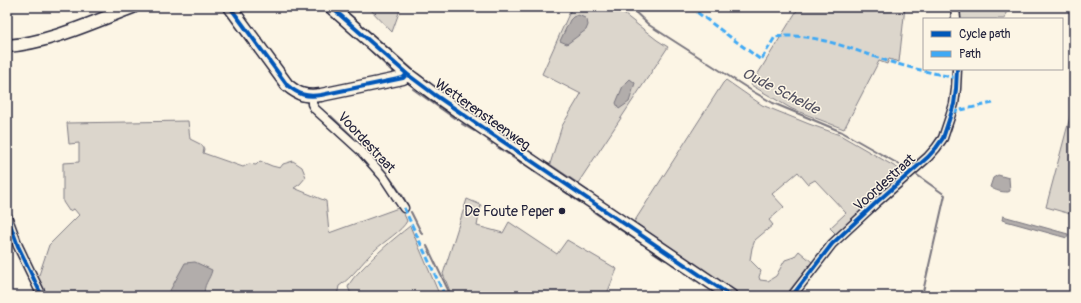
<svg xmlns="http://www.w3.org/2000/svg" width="1081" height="303" viewBox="0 0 1081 303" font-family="Pangolin,sans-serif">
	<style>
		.green { fill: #dcd6cc; stroke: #7f7c84 }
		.water { fill: #b2adab; stroke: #78757e }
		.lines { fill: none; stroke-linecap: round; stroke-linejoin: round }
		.stream { stroke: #78757e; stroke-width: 2 }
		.street-casing { stroke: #22223b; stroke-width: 11 }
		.secondary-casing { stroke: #22223b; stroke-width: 15 }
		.street { stroke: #fcf5e5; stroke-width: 8 }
		.secondary { stroke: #fcf5e5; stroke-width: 12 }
		.quiet { stroke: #3fa9f5; stroke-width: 3; stroke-dasharray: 6 3; stroke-linecap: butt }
		.cycleway-casing { stroke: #fcf5e5; stroke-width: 6 }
		.cycleway { stroke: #0057b8; stroke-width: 4 }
		.poi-dot { fill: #22223b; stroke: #fcf5e5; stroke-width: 1.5 }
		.labels { text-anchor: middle; stroke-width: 3; stroke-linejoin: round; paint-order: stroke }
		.street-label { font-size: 14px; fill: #22223b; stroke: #fcf5e5 }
		.poi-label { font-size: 14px; fill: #22223b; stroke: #fcf5e5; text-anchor: end }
		.water-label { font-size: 15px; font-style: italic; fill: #545362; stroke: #fcf5e5 }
	</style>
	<rect width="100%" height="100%" fill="#fcf5e5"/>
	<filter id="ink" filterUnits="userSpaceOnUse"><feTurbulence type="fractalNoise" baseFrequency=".025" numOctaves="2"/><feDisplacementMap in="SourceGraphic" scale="8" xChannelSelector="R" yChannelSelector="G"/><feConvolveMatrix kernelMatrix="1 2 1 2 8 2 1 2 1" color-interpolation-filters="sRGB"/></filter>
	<g filter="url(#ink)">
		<!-- green -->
		<path class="green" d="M 368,7 L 401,7 L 392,32 Z
			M 572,7 L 615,7 L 657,40 L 668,47 L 578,183 L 550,164 L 562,126 L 581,94 L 542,74 Z
			M 799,7 L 905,7 L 899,62 L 889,59 L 887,64 L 879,61 L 844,129 L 792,109 L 751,85 Z
			M 958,7 L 1007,7 L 1005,19 L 958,19 Z
			M 726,80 L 762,105 L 809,124 L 840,135 L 906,173 L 837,235 L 830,228 L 846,213 L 815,180 L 808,184 L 798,172 L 772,194 L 784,207 L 769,220 L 773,225 L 755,240 L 752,248 L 750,260 L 761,271 L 759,277 L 760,280 L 768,281 L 776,276 L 785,260 L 794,257 L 799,251 L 812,262 L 785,296 L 742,296 L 634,222 L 723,83 Z
			M 1074,102 L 1074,215 L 1046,207 Z
			M 188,121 L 190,139 L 202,145 L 204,149 L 203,153 L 243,167 L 249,164 L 256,165 L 260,161 L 272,166 L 280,168 L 283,164 L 293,161 L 302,167 L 306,177 L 300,184 L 294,188 L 326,201 L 329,233 L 401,207 L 407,221 C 402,231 383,242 375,250 C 362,262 353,277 339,286 L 337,296 L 45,296 L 37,281 L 49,245 L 79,215 L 74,209 L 69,211 L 63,202 L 63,163 L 79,162 L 79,143 L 69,144 L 67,123 Z
			M 467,199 L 481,205 L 477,226 L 503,233 L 509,222 L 557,254 L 567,240 L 617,269 L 606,296 L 452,296 L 443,274 Z
			M 410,226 L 440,296 L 405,296 L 403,295 L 400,296 L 358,296 L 350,292 L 348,287 C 351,280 356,275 361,270 C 377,253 392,240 410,226 Z"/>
		<!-- water -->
		<path class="water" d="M 578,15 L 585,18 L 587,20 L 588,25 L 586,30 L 567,44 L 560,41 L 570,20 L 573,17 Z
			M 630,79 L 635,83 L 629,102 L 619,109 L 616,103 L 623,86 Z
			M 998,175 L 1009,178 L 1010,191 L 1008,192 C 1001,192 996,191 990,187 L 993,178 Z
			M 1003,216 L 1068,234 L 1067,238 L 1002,220 Z
			M 195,262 L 212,270 C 210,280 202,285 205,296 L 167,296 L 185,263 Z"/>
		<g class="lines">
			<!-- stream -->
			<path class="stream" d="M 341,7 L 413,70
				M 630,7 L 649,25 L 752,91 L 773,103 L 842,132 L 909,170
				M 340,23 L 365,45
				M 372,52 L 393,72
				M 418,74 L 433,86
				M 413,89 L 454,118
				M 466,108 L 541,160
				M 331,116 L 353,137
				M 462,124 L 474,131
				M 488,141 L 492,144
				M 359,143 L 385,172
				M 497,147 L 508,154
				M 512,157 L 521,163
				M 548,164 L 588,191
				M 533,171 L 568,194
				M 917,175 L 945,195 L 922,296
				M 390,178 L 402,195 L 408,206
				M 572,197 L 581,203
				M 591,210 L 607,221
				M 411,212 L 422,234
				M 610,223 L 642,244
				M 427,246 L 451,296
				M 650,250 L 665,260
				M 672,264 L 678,268
				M 683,272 L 695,281"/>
			<defs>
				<path id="street" d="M 955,7 L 956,19
					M 312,96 L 312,104 L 315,109 L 361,151 L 383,176 L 404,208
					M 7,216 L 18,246 L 42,296
					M 792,296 L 832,244 L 878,201 L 928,157 L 936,148 L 943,138 L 950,117 L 954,104 L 956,89 L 957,69"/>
				<path id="secondary" d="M 230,7 L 287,85 C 299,95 306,97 321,95 L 403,78 L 407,74
					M 331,7 L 407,74 L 435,95 L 480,126 L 731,296
					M 7,46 C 49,43 93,22 133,7"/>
			</defs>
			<!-- street casing -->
			<use href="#street" class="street-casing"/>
			<!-- secondary casing -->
			<use href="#secondary" class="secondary-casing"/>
			<!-- street -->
			<use href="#street" class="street"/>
			<!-- secondary -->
			<use href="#secondary" class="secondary"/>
			<!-- quiet -->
			<path class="quiet" d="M 690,7 L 761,60 L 775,37 C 814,31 857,52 894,63 C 915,69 936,74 957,78
				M 952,112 L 993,103
				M 404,208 L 445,296"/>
			<defs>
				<path id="cycleway" d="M 230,7 L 287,85 C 299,95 306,97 321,95 L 403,78 L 407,74
					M 331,7 L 407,74 L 435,95 L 480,126 L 731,296
					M 7,216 L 18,246 L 42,296
					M 792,296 L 832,244 L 878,201 L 928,157 L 936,148 L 943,138 L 950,117 L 954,104 L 956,89 L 957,69"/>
			</defs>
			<!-- cycleway casing -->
			<use href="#cycleway" class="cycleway-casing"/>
			<!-- cycleway -->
			<use href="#cycleway" class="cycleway"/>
		</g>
	</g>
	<!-- markers -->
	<circle class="poi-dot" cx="562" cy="211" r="4"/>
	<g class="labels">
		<!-- street labels -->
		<g class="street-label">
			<text transform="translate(483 114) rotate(35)" y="5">Wetterensteenweg</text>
			<text transform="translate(367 142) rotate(47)" y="5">Voordestraat</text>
			<text transform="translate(884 182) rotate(-42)" y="5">Voordestraat</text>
		</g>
		<!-- poi labels -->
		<g class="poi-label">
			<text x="554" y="216">De Foute Peper</text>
		</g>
		<!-- water labels -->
		<g class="water-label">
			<text transform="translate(781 91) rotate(27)" y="5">Oude Schelde</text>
		</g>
	</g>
	<!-- margin -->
	<rect width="1081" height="303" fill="none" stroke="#fcf5e5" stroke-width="24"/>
	<rect x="12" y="12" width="1057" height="279" fill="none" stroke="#22223b" stroke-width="1.5" filter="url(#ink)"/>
	<!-- legend -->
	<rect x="923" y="18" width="140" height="52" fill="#fcf5e5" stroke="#a5a1a1"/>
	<rect x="931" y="31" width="20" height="6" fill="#0057b8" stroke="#a5a1a1"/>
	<text x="959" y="38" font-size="12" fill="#22223b">Cycle path</text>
	<rect x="931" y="51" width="20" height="6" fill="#3fa9f5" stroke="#a5a1a1"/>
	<text x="959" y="58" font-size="12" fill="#22223b">Path</text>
</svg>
